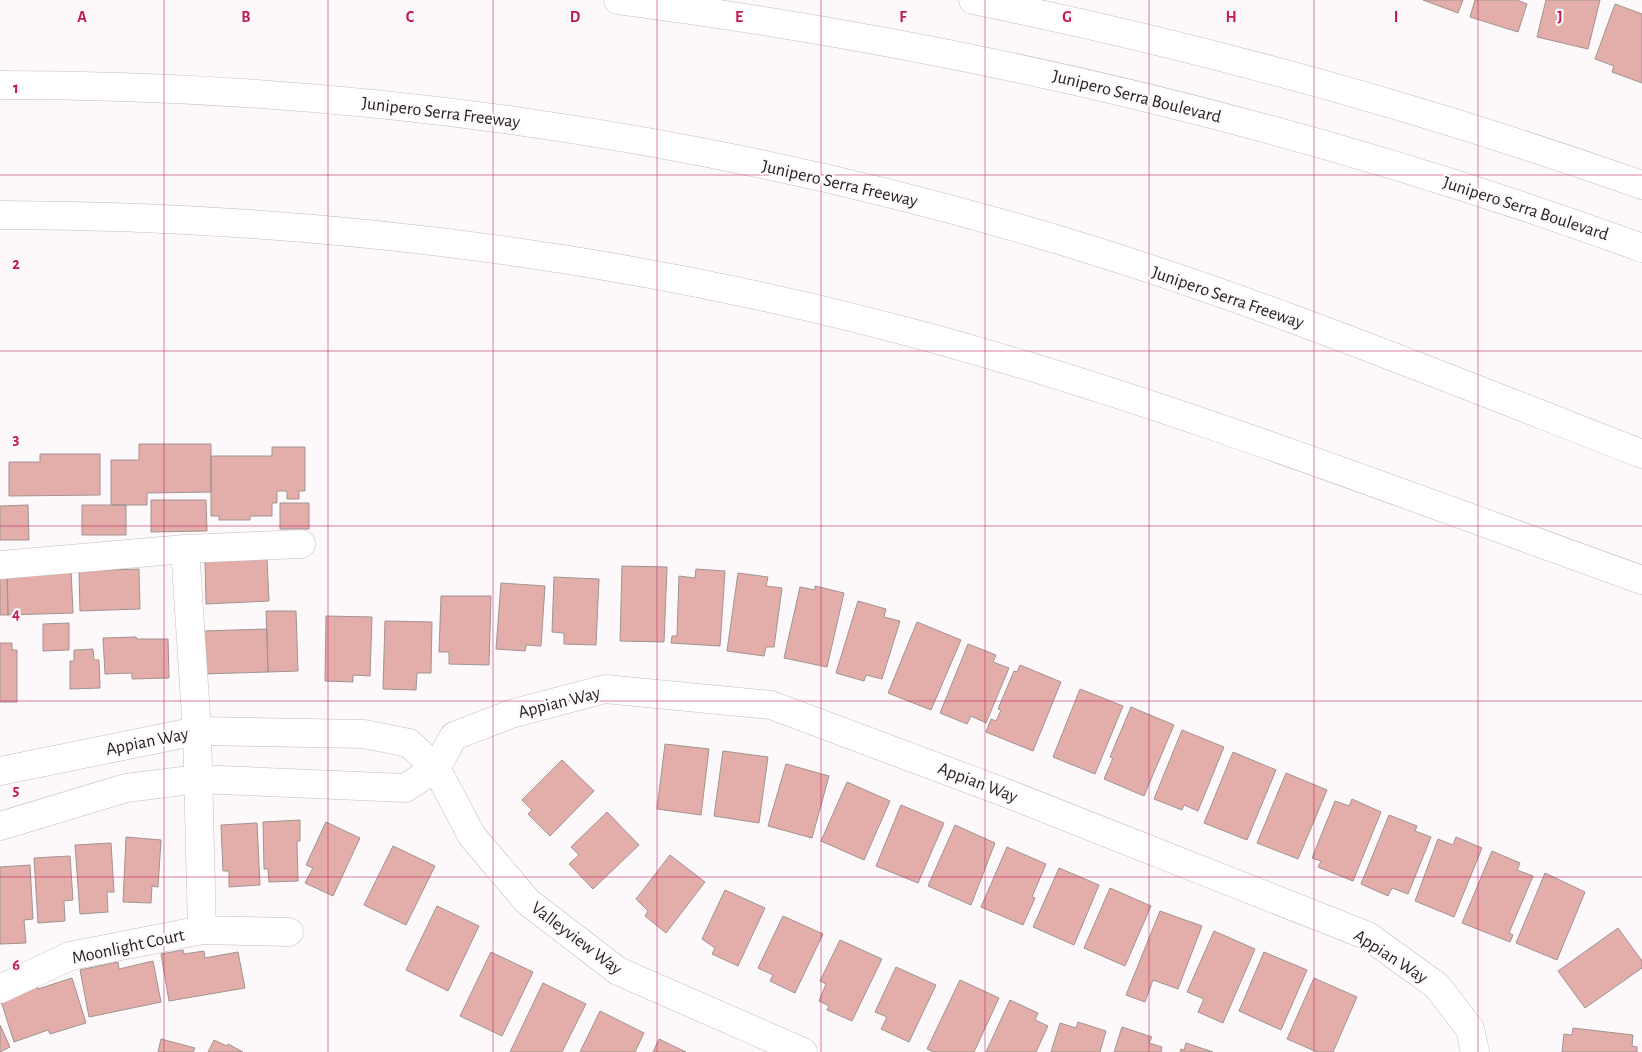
<svg xmlns="http://www.w3.org/2000/svg" width="1642" height="1052" viewBox="0 0 1642 1052" font-family="'Alegreya Sans',sans-serif">
	<style>
		.building { fill: #e3aeaa; stroke: #a19392 }
		.lines { fill: none; stroke-linecap: round; stroke-linejoin: round }
		.minor-casing { stroke: #c9bbc0; stroke-width: 29 }
		.secondary-casing { stroke: #c9bbc0; stroke-width: 29 }
		.motorway-casing { stroke: #c9bbc0; stroke-width: 29 }
		.minor { stroke: #fff; stroke-width: 28 }
		.secondary { stroke: #fff; stroke-width: 28 }
		.motorway { stroke: #fff; stroke-width: 28 }
		.grid { fill: none; stroke: #c2185b; stroke-width: 1; stroke-opacity: 0.55 }
		.labels { text-anchor: middle; stroke-width: 4.5; stroke-linejoin: round; paint-order: stroke }
		.street-label { font-size: 18px; fill: #241f21; stroke: #fdf8fa }
		.grid-label { font-size: 16px; text-anchor: middle; font-weight: bold; fill: #c2185b; stroke: #fdf8fa; stroke-width: 4.5; stroke-linejoin: round; paint-order: stroke }
	</style>
	<rect width="100%" height="100%" fill="#fdf8fa"/>
	<!-- building -->
	<path class="building" d="M 1423,0 L 1463,0 L 1458,13 Z
		M 1475,0 L 1517,0 L 1527,4 L 1518,32 L 1470,17 Z
		M 1546,0 L 1600,0 L 1588,49 L 1537,37 Z
		M 1615,4 L 1642,14 L 1642,83 L 1612,72 L 1614,66 L 1595,59 Z
		M 139,444 L 211,444 L 211,492 L 147,493 L 147,505 L 111,505 L 111,460 L 139,460 Z
		M 272,447 L 305,447 L 305,491 L 299,491 L 299,499 L 287,499 L 287,491 L 277,491 L 277,503 L 272,503 L 272,516 L 250,516 L 250,520 L 219,520 L 219,516 L 211,516 L 211,456 L 272,456 Z
		M 40,454 L 100,454 L 100,495 L 9,496 L 9,462 L 40,462 Z
		M 151,500 L 206,500 L 207,531 L 151,532 Z
		M 280,503 L 309,503 L 309,529 L 280,529 Z
		M 28,505 L 29,540 L 0,540 L 0,506 Z
		M 82,505 L 126,505 L 126,535 L 82,535 Z
		M 267,559 L 269,601 L 206,604 L 205,561 Z
		M 622,566 L 667,567 L 664,642 L 620,641 Z
		M 71,569 L 73,613 L 8,615 L 7,571 Z
		M 139,569 L 140,609 L 80,611 L 79,571 Z
		M 696,569 L 725,571 L 720,646 L 671,643 L 672,636 L 677,636 L 679,576 L 695,578 Z
		M 0,571 L 7,571 L 8,615 L 0,615 Z
		M 738,573 L 768,577 L 766,586 L 782,588 L 774,647 L 766,647 L 764,656 L 727,651 Z
		M 554,577 L 599,579 L 596,645 L 564,644 L 564,633 L 552,632 Z
		M 501,583 L 545,586 L 541,646 L 526,645 L 525,651 L 496,649 Z
		M 815,586 L 844,593 L 827,667 L 784,658 L 800,587 L 815,590 Z
		M 441,596 L 491,596 L 489,665 L 449,664 L 449,652 L 439,652 Z
		M 858,601 L 886,609 L 884,617 L 900,621 L 882,679 L 866,675 L 864,681 L 836,673 Z
		M 266,611 L 296,611 L 298,671 L 268,672 Z
		M 326,616 L 372,617 L 370,676 L 353,675 L 353,682 L 325,681 Z
		M 385,621 L 432,622 L 431,673 L 417,673 L 416,690 L 383,689 Z
		M 917,622 L 961,640 L 931,710 L 888,693 Z
		M 69,623 L 69,650 L 43,651 L 43,624 Z
		M 267,629 L 268,672 L 203,674 L 202,631 Z
		M 136,637 L 137,639 L 168,639 L 169,678 L 132,679 L 132,673 L 105,674 L 103,638 Z
		M 0,643 L 12,643 L 12,650 L 17,650 L 17,702 L 0,702 Z
		M 968,644 L 996,655 L 993,662 L 1009,668 L 986,723 L 971,716 L 967,724 L 940,713 Z
		M 93,649 L 94,660 L 99,660 L 100,688 L 70,689 L 70,661 L 74,661 L 74,650 Z
		M 1020,665 L 1061,682 L 1033,751 L 986,732 L 991,719 L 996,721 L 1001,710 L 998,709 L 1014,671 L 1017,672 Z
		M 1080,689 L 1123,706 L 1095,774 L 1053,757 Z
		M 1131,707 L 1174,725 L 1144,796 L 1104,779 L 1113,758 L 1110,757 Z
		M 1182,730 L 1224,747 L 1198,811 L 1184,805 L 1182,810 L 1154,799 Z
		M 665,744 L 709,749 L 701,815 L 657,809 Z
		M 723,751 L 768,757 L 759,823 L 714,816 Z
		M 1233,752 L 1276,770 L 1247,840 L 1204,823 Z
		M 562,760 L 594,791 L 550,836 L 528,814 L 532,810 L 522,800 Z
		M 786,764 L 829,776 L 812,838 L 768,826 Z
		M 1286,773 L 1327,790 L 1298,859 L 1257,843 Z
		M 847,782 L 890,801 L 864,860 L 821,841 Z
		M 1352,799 L 1381,812 L 1353,881 L 1318,867 L 1321,861 L 1312,858 L 1335,801 L 1349,806 Z
		M 901,805 L 944,823 L 918,883 L 876,866 Z
		M 607,812 L 639,845 L 593,889 L 569,864 L 579,855 L 571,847 Z
		M 1389,815 L 1417,826 L 1415,831 L 1431,837 L 1408,894 L 1392,888 L 1388,896 L 1361,884 Z
		M 300,820 L 300,841 L 297,841 L 298,881 L 269,882 L 268,869 L 264,869 L 263,822 Z
		M 326,822 L 360,838 L 333,896 L 305,883 L 313,868 L 306,865 Z
		M 257,823 L 260,885 L 229,887 L 229,871 L 223,871 L 221,825 Z
		M 955,825 L 995,843 L 971,905 L 928,886 Z
		M 126,837 L 161,840 L 158,887 L 152,886 L 151,903 L 123,902 Z
		M 1456,837 L 1482,848 L 1454,917 L 1415,901 L 1438,839 L 1453,845 Z
		M 111,843 L 114,892 L 107,892 L 108,912 L 80,914 L 75,845 Z
		M 393,846 L 435,866 L 406,925 L 364,905 Z
		M 1007,847 L 1046,864 L 1032,897 L 1035,898 L 1023,925 L 981,907 Z
		M 1492,851 L 1520,863 L 1517,870 L 1533,876 L 1509,933 L 1513,935 L 1510,942 L 1462,923 Z
		M 670,855 L 705,882 L 666,933 L 645,916 L 648,911 L 636,899 Z
		M 70,856 L 73,900 L 64,901 L 65,921 L 38,923 L 34,858 Z
		M 30,865 L 33,919 L 24,920 L 26,943 L 0,944 L 0,867 Z
		M 1059,868 L 1099,885 L 1074,945 L 1033,927 Z
		M 1545,873 L 1585,892 L 1557,960 L 1516,943 Z
		M 1110,888 L 1151,906 L 1125,966 L 1084,948 Z
		M 725,890 L 765,908 L 738,966 L 712,954 L 715,948 L 702,939 Z
		M 437,906 L 479,926 L 448,991 L 406,970 Z
		M 1160,911 L 1202,926 L 1178,989 L 1153,980 L 1145,1002 L 1126,995 Z
		M 783,916 L 823,934 L 795,993 L 770,981 L 773,975 L 758,968 Z
		M 1618,928 L 1642,961 L 1642,968 L 1585,1008 L 1558,971 Z
		M 1214,931 L 1255,949 L 1223,1023 L 1198,1012 L 1204,999 L 1187,992 Z
		M 840,940 L 882,959 L 852,1021 L 827,1010 L 829,1006 L 819,1001 L 826,984 L 820,981 Z
		M 183,950 L 184,954 L 204,951 L 205,958 L 238,952 L 245,988 L 169,1001 L 161,954 Z
		M 491,952 L 533,972 L 502,1036 L 460,1016 Z
		M 1264,952 L 1307,970 L 1281,1030 L 1239,1011 Z
		M 153,961 L 161,1002 L 89,1017 L 80,970 L 118,962 L 119,969 Z
		M 896,967 L 936,985 L 909,1042 L 881,1029 L 887,1017 L 875,1012 Z
		M 72,978 L 86,1023 L 50,1034 L 48,1030 L 14,1042 L 0,998 L 37,985 L 38,989 Z
		M 1314,978 L 1357,997 L 1333,1052 L 1317,1052 L 1287,1039 Z
		M 960,980 L 999,998 L 974,1052 L 934,1052 L 927,1049 Z
		M 543,983 L 586,1004 L 562,1052 L 510,1052 Z
		M 1010,1000 L 1038,1013 L 1035,1020 L 1048,1026 L 1036,1052 L 986,1052 Z
		M 600,1011 L 644,1033 L 635,1052 L 580,1052 Z
		M 1078,1022 L 1106,1031 L 1100,1052 L 1051,1052 L 1060,1023 L 1076,1028 Z
		M 0,1025 L 10,1047 L 0,1052 Z
		M 1122,1027 L 1152,1037 L 1149,1043 L 1162,1047 L 1161,1052 L 1114,1052 Z
		M 1573,1028 L 1633,1035 L 1632,1046 L 1637,1047 L 1637,1052 L 1562,1052 L 1564,1034 L 1572,1035 Z
		M 161,1039 L 195,1048 L 193,1052 L 158,1052 Z
		M 659,1039 L 686,1052 L 653,1052 Z
		M 214,1040 L 227,1046 L 228,1044 L 243,1052 L 208,1052 Z
		M 1186,1043 L 1213,1052 L 1180,1052 L 1181,1049 L 1184,1050 Z"/>
	<g class="lines">
		<defs>
			<path id="minor" d="M 185,549 L 197,731 L 202,930
				M 0,565 L 185,549 L 301,544
				M 0,771 L 197,731 L 364,734 L 409,743 L 436,768 L 472,836 L 528,902 L 618,971 L 803,1052
				M 0,826 L 126,788 L 198,779 L 405,788 L 436,768 L 454,736 L 511,714 L 605,689 L 771,705 L 1006,793 L 1368,936 L 1437,986 L 1470,1029 L 1475,1052
				M 0,989 L 70,956 L 202,930 L 289,932"/>
			<path id="secondary" d="M 618,0 C 967,45 1311,127 1642,248
				M 973,0 C 1200,46 1423,108 1642,185"/>
			<path id="motorway" d="M 0,85 C 352,85 704,135 1042,235 C 1246,295 1444,377 1642,454
				M 0,215 C 317,216 635,256 942,341 C 1179,407 1410,497 1642,580"/>
		</defs>
		<!-- minor casing -->
		<use href="#minor" class="minor-casing"/>
		<!-- secondary casing -->
		<use href="#secondary" class="secondary-casing"/>
		<!-- motorway casing -->
		<use href="#motorway" class="motorway-casing"/>
		<!-- minor -->
		<use href="#minor" class="minor"/>
		<!-- secondary -->
		<use href="#secondary" class="secondary"/>
		<!-- motorway -->
		<use href="#motorway" class="motorway"/>
	</g>
	<!-- grid -->
	<path class="grid" d="M 164,0 L 164,1052M 328,0 L 328,1052M 493,0 L 493,1052M 657,0 L 657,1052M 821,0 L 821,1052M 985,0 L 985,1052M 1149,0 L 1149,1052M 1314,0 L 1314,1052M 1478,0 L 1478,1052M 0,175 L 1642,175M 0,351 L 1642,351M 0,526 L 1642,526M 0,701 L 1642,701M 0,877 L 1642,877"/>
	<g class="labels">
		<!-- street labels -->
		<g class="street-label">
			<text transform="translate(1137 96) rotate(14)" y="6">Junipero Serra Boulevard</text>
			<text transform="translate(441 112) rotate(7)" y="6">Junipero Serra Freeway</text>
			<text transform="translate(840 183) rotate(13)" y="6">Junipero Serra Freeway</text>
			<text transform="translate(1526 208) rotate(18)" y="6">Junipero Serra Boulevard</text>
			<text transform="translate(1228 297) rotate(19)" y="6">Junipero Serra Freeway</text>
			<text transform="translate(559 702) rotate(-14)" y="6">Appian Way</text>
			<text transform="translate(147 741) rotate(-11)" y="6">Appian Way</text>
			<text transform="translate(978 782) rotate(21)" y="6">Appian Way</text>
			<text transform="translate(577 938) rotate(37)" y="6">Valleyview Way</text>
			<text transform="translate(128 946) rotate(-12)" y="6">Moonlight Court</text>
			<text transform="translate(1391 956) rotate(33)" y="6">Appian Way</text>
		</g>
	</g>
	<g class="grid-label">
		<text x="82" y="22">A</text>
		<text x="246" y="22">B</text>
		<text x="410" y="22">C</text>
		<text x="575" y="22">D</text>
		<text x="739" y="22">E</text>
		<text x="903" y="22">F</text>
		<text x="1067" y="22">G</text>
		<text x="1231" y="22">H</text>
		<text x="1396" y="22">I</text>
		<text x="1560" y="22">J</text>
		<text x="16" y="93">1</text>
		<text x="16" y="269">2</text>
		<text x="16" y="444">3</text>
		<text x="16" y="619">4</text>
		<text x="16" y="795">5</text>
		<text x="16" y="970">6</text>
	</g>
</svg>
